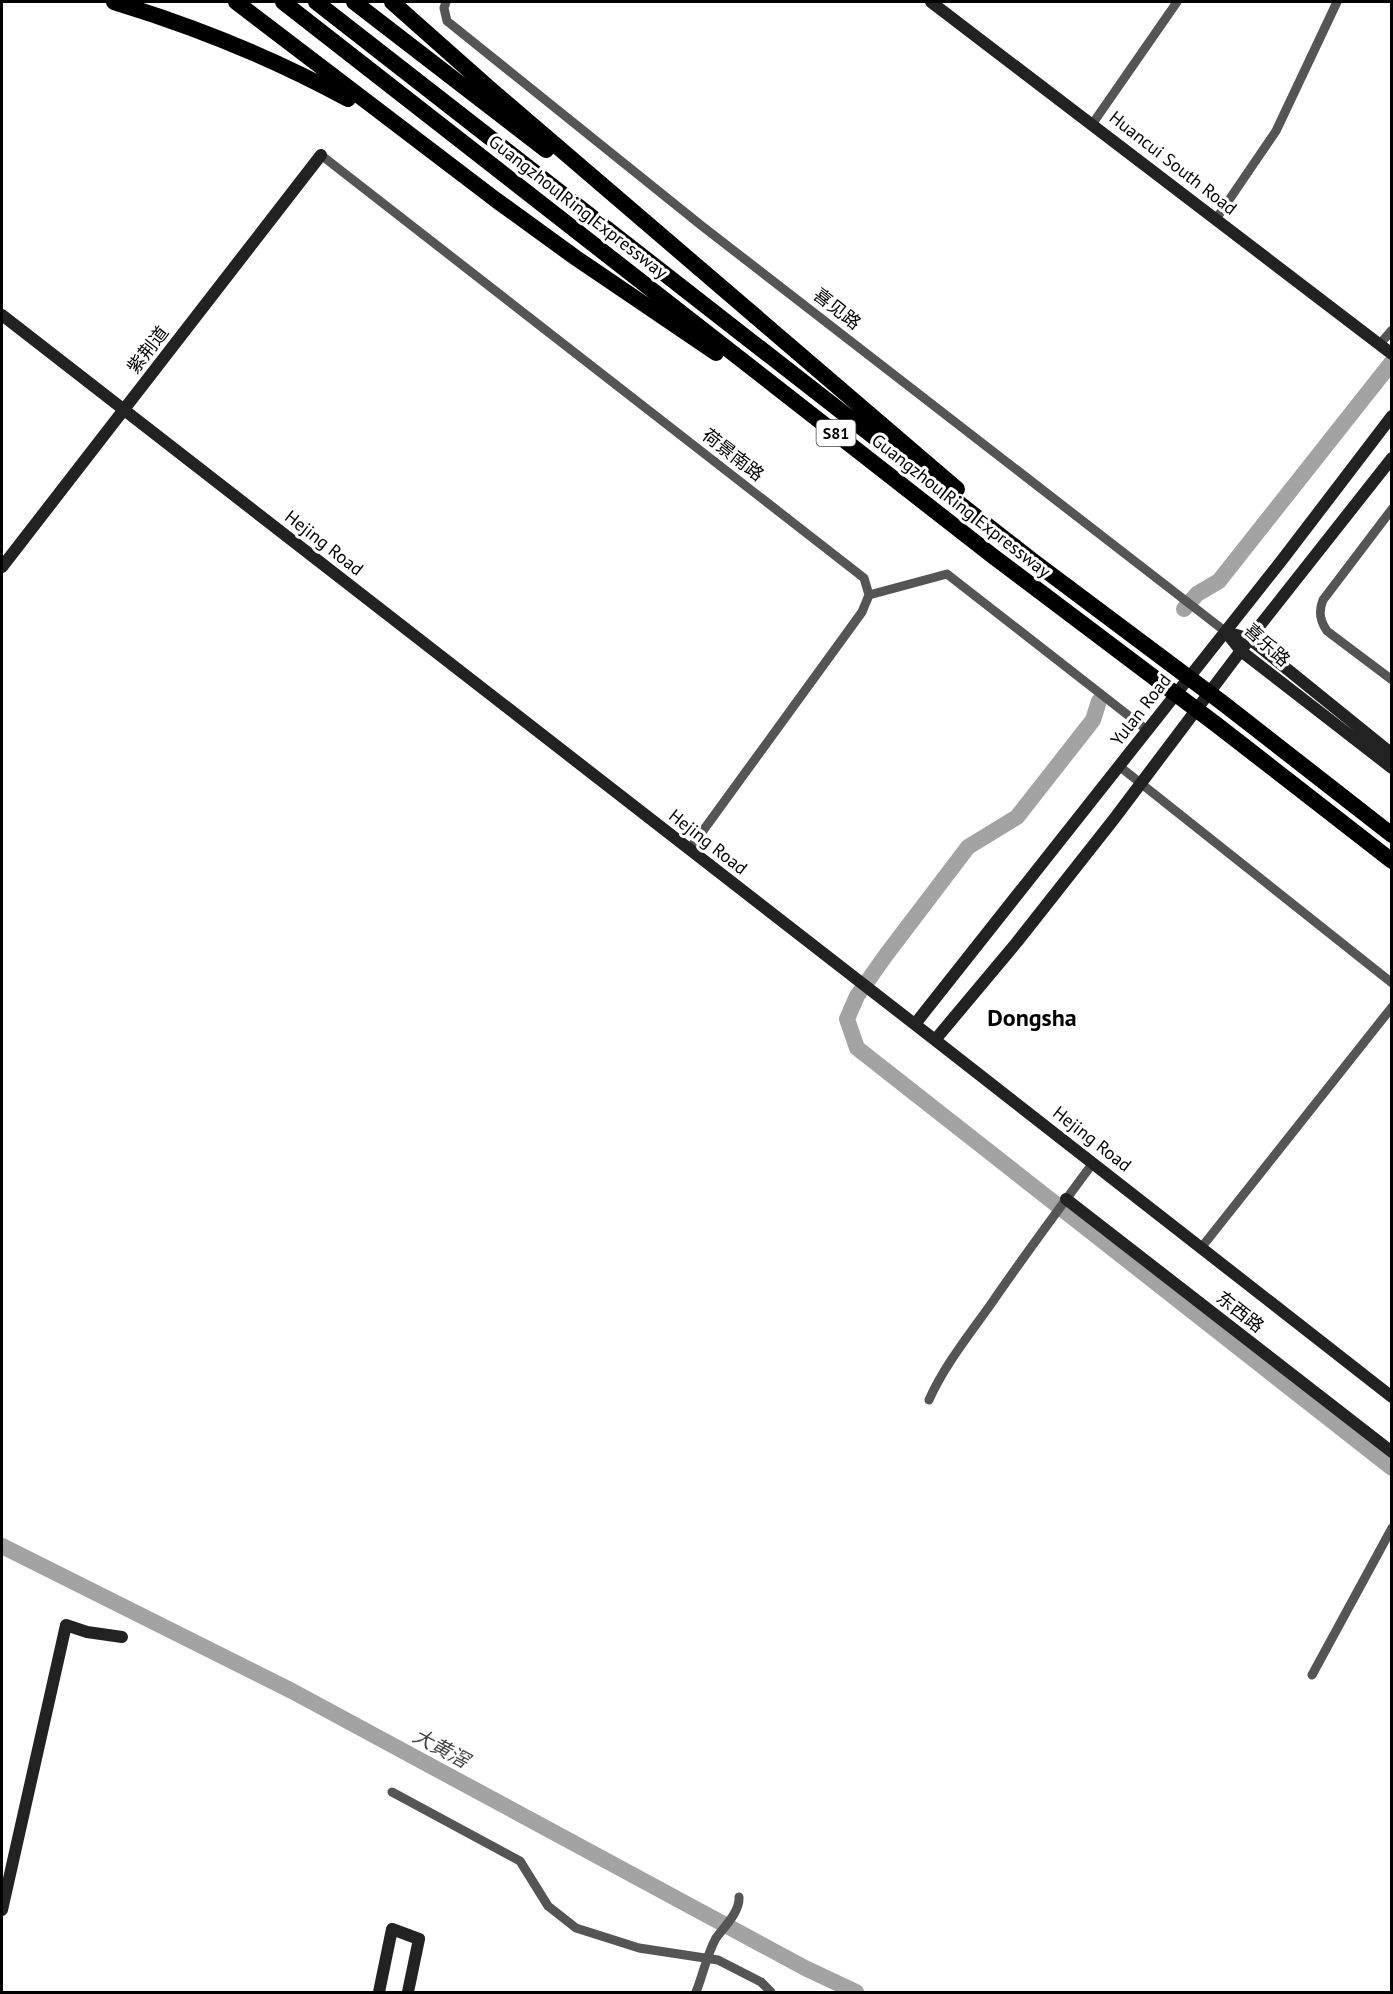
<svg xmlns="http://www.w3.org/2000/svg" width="1393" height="1994" viewBox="0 0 1393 1994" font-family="'PT Sans','Noto Sans SC',sans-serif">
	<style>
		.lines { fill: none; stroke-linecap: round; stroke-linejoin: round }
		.river { stroke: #a3a3a3; stroke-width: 16 }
		.street { stroke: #555; stroke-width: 9 }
		.secondary { stroke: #222; stroke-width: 12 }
		.highway { stroke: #000; stroke-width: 16 }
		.labels { text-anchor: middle; stroke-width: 6; stroke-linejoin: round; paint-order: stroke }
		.shield { fill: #fff; stroke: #4c4c4c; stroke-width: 1.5 }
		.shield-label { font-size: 16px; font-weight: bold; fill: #000 }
		.street-label { font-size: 18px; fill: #000; stroke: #fff }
		.water-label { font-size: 20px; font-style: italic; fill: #444; stroke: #fff }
		.district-label { font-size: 24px; font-weight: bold; fill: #000; stroke: #fff }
	</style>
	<rect width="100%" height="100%" fill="#fff"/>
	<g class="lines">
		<!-- river -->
		<path class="river" d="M 1184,609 L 1197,594 L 1219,581 L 1392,362
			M 1099,701 L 1093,720 L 1017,817 L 968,847 L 886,955 L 857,996 L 847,1019 L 857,1048 L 1392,1468
			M 2,1546 L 292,1691 L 805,1968 L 856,1992"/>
		<!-- street -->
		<path class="street" d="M 446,2 L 444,8 L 447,21 L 702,226 L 1226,632
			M 1093,123 L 1177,2
			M 321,155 L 864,578 L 869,595 L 862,612 L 689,850
			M 1216,219 L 1276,131 L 1337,2
			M 1379,345 L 1392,330
			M 1392,509 L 1323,600 C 1318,612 1320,621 1327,631 L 1392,680
			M 869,595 L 947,574 L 1147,730
			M 1119,766 L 1392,983
			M 1201,1248 L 1392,1007
			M 929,1400 C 944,1366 969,1335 991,1304 C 1024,1256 1058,1210 1093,1163
			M 1312,1675 L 1392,1528
			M 392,1792 L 520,1861 L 548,1906 L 576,1928 L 639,1948 L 718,1960 L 761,1982 L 771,1992
			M 696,1992 C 703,1975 707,1954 716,1938 C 724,1927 740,1912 739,1897"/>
		<!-- secondary -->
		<path class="secondary" d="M 931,2 L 1392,354
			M 2,315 L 935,1040 L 1392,1397
			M 2,567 L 321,155
			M 1226,632 L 1241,651 L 1392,768
			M 1226,632 L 1250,639 L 1392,754
			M 915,1024 L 1282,560 L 1392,416
			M 935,1040 L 1017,942 L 1114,819 L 1261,624 L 1392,458
			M 1066,1199 L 1392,1452
			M 2,1910 L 66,1625 L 87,1632 L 122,1637
			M 379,1992 L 392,1929 L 419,1939 L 408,1992"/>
		<!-- highway -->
		<path class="highway" d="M 114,2 C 196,27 273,58 348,99
			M 236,2 L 496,200 L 576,258 L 716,353
			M 283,2 L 994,557 L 1217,725 L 1392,861
			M 316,2 L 1033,561 L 1224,704 L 1392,835
			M 354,2 L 546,150
			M 392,2 L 489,88 L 957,489"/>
	</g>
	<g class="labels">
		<!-- shield labels -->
		<rect class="shield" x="816.5" y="420" width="39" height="26" rx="4.5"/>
		<g class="shield-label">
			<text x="836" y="439">S81</text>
		</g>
		<!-- street labels -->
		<g class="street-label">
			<text transform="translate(1173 163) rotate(38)" y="6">Huancui South Road</text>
			<text transform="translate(578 207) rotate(38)" y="6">Guangzhou Ring Expressway</text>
			<text transform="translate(837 309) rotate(38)" y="6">喜见路</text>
			<text transform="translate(148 350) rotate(-52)" y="6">紫荆道</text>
			<text transform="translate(733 455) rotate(38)" y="6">荷景南路</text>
			<text transform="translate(961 506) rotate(38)" y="6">Guangzhou Ring Expressway</text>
			<text transform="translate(324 543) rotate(38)" y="6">Hejing Road</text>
			<text transform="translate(1267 645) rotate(42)" y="6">喜乐路</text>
			<text transform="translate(1141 710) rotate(-52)" y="6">Yulan Road</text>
			<text transform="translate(708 842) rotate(38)" y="6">Hejing Road</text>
			<text transform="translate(1092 1139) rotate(38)" y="6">Hejing Road</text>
			<text transform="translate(1240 1312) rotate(38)" y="6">东西路</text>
		</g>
		<!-- water labels -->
		<g class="water-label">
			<text transform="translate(441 1748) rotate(28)" y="7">大黄滘</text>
		</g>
		<!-- district labels -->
		<g class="district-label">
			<text x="1032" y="1026">Dongsha</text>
		</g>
	</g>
	<!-- border -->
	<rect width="1393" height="1994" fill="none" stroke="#000000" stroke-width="6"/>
</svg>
